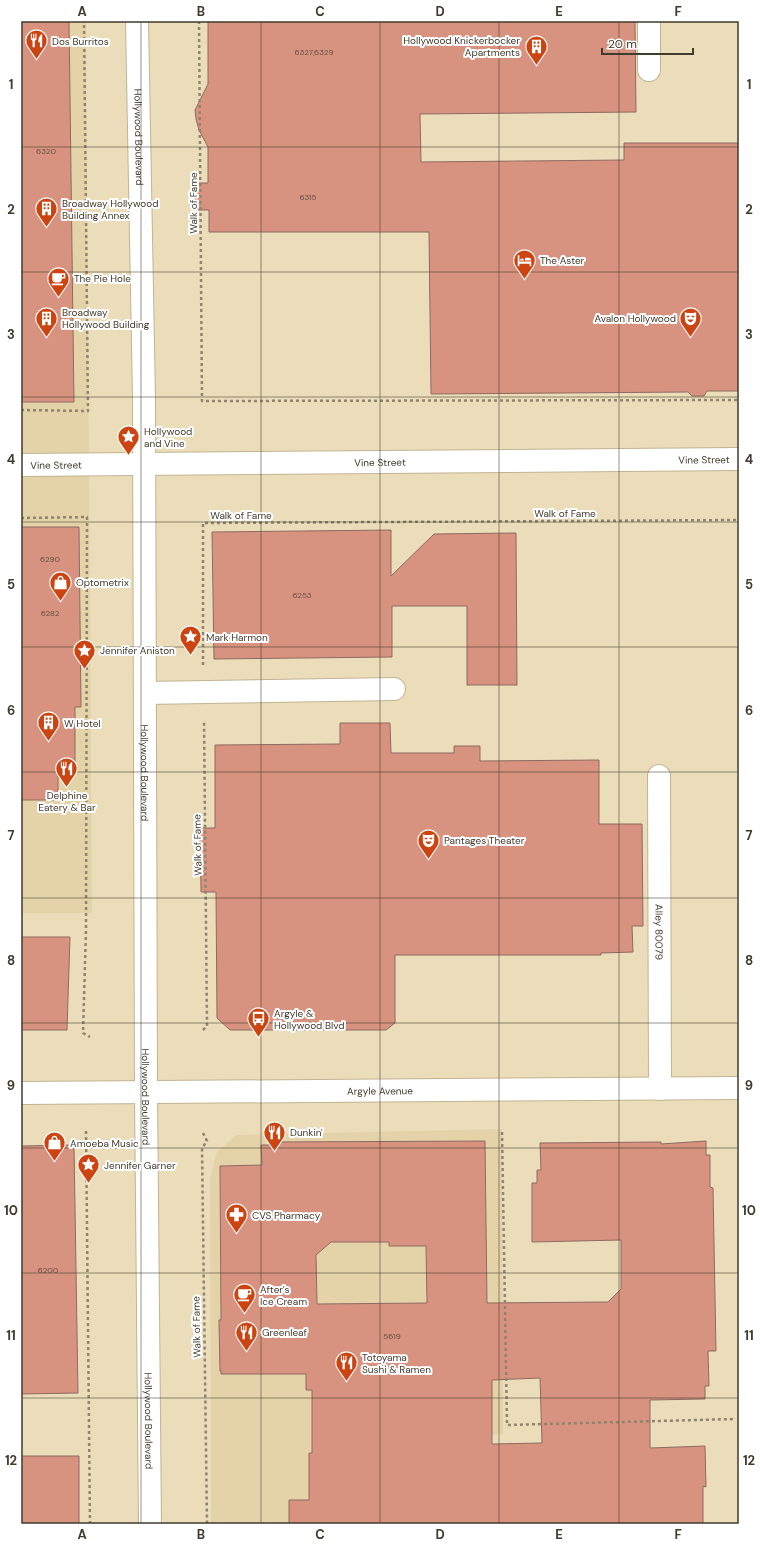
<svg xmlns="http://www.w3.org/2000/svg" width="760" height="1545" viewBox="0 0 760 1545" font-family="'DM Sans',sans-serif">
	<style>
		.built { fill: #e4d3a9 }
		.building { fill: #d7937f; stroke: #8e6b60; fill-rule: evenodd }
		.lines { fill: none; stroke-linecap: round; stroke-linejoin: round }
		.minor-casing { stroke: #c1b492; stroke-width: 24 }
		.major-casing { stroke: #c1b492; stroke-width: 24 }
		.path { stroke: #8f856d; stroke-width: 2.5; stroke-dasharray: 3 3; stroke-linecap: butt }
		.minor { stroke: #fff; stroke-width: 22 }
		.major { stroke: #fff; stroke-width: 22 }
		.grid { fill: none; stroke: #413b2d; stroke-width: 1; stroke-opacity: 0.55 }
		.labels { text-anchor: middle; stroke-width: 4; stroke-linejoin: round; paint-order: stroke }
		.number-label { font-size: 8px; fill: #665142 }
		.poi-label { font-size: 10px; fill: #413b2d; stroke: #fff; text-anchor: start }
		.street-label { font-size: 10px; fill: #413b2d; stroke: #fff }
		.neatline { fill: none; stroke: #413b2d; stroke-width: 1.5 }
		.grid-label { font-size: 13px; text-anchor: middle; font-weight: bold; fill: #413b2d }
	</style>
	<rect width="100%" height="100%" fill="#ebddba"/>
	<!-- built -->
	<path class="built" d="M 21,21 L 86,21 L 92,913 L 21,913 Z
		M 502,1129 L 503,1434 L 429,1438 L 430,1524 L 211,1524 L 210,1178 L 217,1152 L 236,1135 Z"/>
	<!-- building -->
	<path class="building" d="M 21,21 L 69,21 L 74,402 L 21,402 Z
		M 208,21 L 635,21 L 636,112 L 420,114 L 421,162 L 624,160 L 624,143 L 739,143 L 739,391 L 707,391 L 704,396 L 692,396 L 688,392 L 431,394 L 429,232 L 209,232 L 209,210 L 195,210 L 195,183 L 208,183 L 208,147 L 199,130 L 196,119 L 195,110 L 208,84 Z
		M 21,527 L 79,527 L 81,707 L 75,707 L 75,766 L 58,766 L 58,800 L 21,800 Z
		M 391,530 L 391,576 L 434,534 L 516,533 L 517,685 L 467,685 L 467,606 L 392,606 L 392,657 L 214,659 L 212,532 Z
		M 340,723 L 390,723 L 391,753 L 454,753 L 454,746 L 480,746 L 480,761 L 599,760 L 599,824 L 642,824 L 643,926 L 632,926 L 633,952 L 601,953 L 601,955 L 395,955 L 395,1023 L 386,1030 L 230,1030 L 217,1018 L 216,892 L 201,892 L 200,828 L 215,828 L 215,745 L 340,744 Z
		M 21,937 L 70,937 L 67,1030 L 21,1030 Z
		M 485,1141 L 487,1303 L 608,1302 L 621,1289 L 621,1240 L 532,1242 L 532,1183 L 537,1183 L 537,1170 L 541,1170 L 540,1143 L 661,1142 L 661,1144 L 706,1141 L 706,1155 L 710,1155 L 710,1187 L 713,1188 L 716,1351 L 708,1351 L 709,1386 L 705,1386 L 705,1399 L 650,1400 L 650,1448 L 705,1446 L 706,1487 L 703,1486 L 703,1524 L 289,1524 L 289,1500 L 309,1500 L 309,1453 L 312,1453 L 312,1390 L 306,1390 L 306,1374 L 221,1374 L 221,1371 L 220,1371 L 219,1320 L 221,1320 L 220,1166 L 262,1165 L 261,1145 L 275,1145 L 275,1142 ZM 331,1242 L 389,1242 L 389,1246 L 426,1246 L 427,1303 L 317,1304 L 316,1255 ZM 540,1378 L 542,1443 L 492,1444 L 492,1380 Z
		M 74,1145 L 78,1393 L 21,1394 L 21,1146 Z
		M 21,1456 L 79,1456 L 79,1524 L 21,1524 Z"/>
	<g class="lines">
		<defs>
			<g id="minor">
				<path d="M 649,21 L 649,70"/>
				<path d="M 145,693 L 394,689"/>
				<path id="s1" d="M 659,776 L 660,1089"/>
				<path id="s2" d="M 21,1093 L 739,1088"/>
			</g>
			<g id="major">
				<path id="s3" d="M 137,21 L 144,399 L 146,1093 L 150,1524"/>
				<path id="s4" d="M 21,465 L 739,459"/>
			</g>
		</defs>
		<!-- minor casing -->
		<use href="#minor" class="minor-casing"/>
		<!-- major casing -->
		<use href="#major" class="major-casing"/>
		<!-- path -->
		<path class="path" d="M 199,21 L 202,401 L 739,400
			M 21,410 L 88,411 L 84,21
			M 21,518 L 87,517 L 86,930 L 83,1033 L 90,1037
			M 203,665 L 203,523 L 739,520
			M 203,1030 L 207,1026 L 204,720
			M 86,1131 L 90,1524
			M 502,1132 L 507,1425 L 735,1419
			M 203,1133 L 207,1141 L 202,1148 L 207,1524"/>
		<!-- minor -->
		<use href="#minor" class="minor"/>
		<!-- major -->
		<use href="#major" class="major"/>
	</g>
	<!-- grid -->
	<path class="grid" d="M 141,21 L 141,1524M 261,21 L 261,1524M 380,21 L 380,1524M 499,21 L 499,1524M 619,21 L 619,1524M 21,147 L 739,147M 21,272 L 739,272M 21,397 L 739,397M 21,522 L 739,522M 21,647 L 739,647M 21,772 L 739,772M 21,898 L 739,898M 21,1023 L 739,1023M 21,1148 L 739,1148M 21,1273 L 739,1273M 21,1398 L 739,1398"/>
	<!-- icons -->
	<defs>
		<symbol id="restaurant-pin" viewBox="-11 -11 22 30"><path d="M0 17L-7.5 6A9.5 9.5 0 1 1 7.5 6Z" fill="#cb4411" stroke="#fff"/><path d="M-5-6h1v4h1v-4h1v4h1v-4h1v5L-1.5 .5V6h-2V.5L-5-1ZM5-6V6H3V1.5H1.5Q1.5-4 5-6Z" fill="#fff"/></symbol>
		<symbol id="building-pin" viewBox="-11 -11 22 30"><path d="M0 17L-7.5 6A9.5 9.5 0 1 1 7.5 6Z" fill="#cb4411" stroke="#fff"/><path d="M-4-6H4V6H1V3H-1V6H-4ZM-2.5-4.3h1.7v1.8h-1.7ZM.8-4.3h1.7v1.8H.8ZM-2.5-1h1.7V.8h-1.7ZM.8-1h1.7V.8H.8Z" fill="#fff"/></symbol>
		<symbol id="hotel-pin" viewBox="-11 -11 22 30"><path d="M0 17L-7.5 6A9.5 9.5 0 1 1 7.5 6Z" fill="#cb4411" stroke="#fff"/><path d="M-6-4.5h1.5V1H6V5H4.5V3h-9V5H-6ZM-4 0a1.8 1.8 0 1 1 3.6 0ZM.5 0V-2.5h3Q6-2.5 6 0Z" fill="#fff"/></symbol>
		<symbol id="cafe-pin" viewBox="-11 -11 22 30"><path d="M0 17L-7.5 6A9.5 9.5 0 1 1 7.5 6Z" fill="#cb4411" stroke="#fff"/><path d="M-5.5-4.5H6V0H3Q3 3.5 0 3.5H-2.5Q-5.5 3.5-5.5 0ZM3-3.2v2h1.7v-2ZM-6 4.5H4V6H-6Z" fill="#fff"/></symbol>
		<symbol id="theatre-pin" viewBox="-11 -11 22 30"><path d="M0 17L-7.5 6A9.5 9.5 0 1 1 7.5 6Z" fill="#cb4411" stroke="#fff"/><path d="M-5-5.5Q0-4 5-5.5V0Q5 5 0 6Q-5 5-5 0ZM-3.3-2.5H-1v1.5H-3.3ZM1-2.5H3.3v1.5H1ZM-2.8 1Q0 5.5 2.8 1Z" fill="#fff"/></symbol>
		<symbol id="sight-pin" viewBox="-11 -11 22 30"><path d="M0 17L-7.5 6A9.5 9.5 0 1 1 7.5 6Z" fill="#cb4411" stroke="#fff"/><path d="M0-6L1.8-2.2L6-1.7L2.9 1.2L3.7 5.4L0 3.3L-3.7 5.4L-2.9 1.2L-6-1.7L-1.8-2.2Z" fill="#fff"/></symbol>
		<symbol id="shop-pin" viewBox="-11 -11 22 30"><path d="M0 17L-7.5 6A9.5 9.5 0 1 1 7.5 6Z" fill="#cb4411" stroke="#fff"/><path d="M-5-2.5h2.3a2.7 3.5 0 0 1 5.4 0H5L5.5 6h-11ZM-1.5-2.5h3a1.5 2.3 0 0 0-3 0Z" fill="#fff"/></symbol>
		<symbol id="bus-pin" viewBox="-11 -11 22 30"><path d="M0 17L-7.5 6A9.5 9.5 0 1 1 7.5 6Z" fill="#cb4411" stroke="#fff"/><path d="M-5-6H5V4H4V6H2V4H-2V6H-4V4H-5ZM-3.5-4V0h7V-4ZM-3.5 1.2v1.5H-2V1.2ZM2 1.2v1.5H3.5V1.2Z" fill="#fff"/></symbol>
		<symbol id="pharmacy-pin" viewBox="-11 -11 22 30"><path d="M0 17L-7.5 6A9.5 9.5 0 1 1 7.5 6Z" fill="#cb4411" stroke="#fff"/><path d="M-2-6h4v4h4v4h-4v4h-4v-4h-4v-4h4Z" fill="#fff"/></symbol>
	</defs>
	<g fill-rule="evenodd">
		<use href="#restaurant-pin" x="24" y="28" width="25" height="34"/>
		<use href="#building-pin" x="524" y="34" width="25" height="34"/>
		<use href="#building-pin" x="34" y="196" width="25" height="34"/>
		<use href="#hotel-pin" x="512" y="248" width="25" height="34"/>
		<use href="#cafe-pin" x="46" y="266" width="25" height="34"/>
		<use href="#building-pin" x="34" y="306" width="25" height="34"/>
		<use href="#theatre-pin" x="678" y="306" width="25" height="34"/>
		<use href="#sight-pin" x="116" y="424" width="25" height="34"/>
		<use href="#shop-pin" x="48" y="570" width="25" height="34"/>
		<use href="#sight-pin" x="178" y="624" width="25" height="34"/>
		<use href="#sight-pin" x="72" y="638" width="25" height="34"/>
		<use href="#building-pin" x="36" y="710" width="25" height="34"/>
		<use href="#restaurant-pin" x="54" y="756" width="25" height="34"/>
		<use href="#theatre-pin" x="416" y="828" width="25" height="34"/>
		<use href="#bus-pin" x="246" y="1006" width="25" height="34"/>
		<use href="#restaurant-pin" x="262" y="1120" width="25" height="34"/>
		<use href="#shop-pin" x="42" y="1130" width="25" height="34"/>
		<use href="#sight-pin" x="76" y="1152" width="25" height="34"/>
		<use href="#pharmacy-pin" x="224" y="1202" width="25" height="34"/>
		<use href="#cafe-pin" x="232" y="1282" width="25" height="34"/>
		<use href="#restaurant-pin" x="234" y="1320" width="25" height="34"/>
		<use href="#restaurant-pin" x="334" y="1350" width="25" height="34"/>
	</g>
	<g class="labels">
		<!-- number labels -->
		<g class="number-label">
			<text x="314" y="55">6327,6329</text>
			<text x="46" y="154">6320</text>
			<text x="308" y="200">6315</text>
			<text x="50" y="562">6290</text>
			<text x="302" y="598">6253</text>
			<text x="50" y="616">6282</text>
			<text x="48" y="1273">6200</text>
			<text x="392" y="1339">5619</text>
		</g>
		<!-- poi labels -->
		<g class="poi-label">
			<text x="520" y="44" text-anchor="end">Hollywood Knickerbocker<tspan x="520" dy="12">Apartments</tspan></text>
			<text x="52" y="45">Dos Burritos</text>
			<text x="62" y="207">Broadway Hollywood<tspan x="62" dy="12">Building Annex</tspan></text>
			<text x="540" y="264">The Aster</text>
			<text x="74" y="282">The Pie Hole</text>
			<text x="62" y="316">Broadway<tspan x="62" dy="12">Hollywood Building</tspan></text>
			<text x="676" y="322" text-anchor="end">Avalon Hollywood</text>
			<text x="144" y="435">Hollywood<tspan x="144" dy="12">and Vine</tspan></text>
			<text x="76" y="586">Optometrix</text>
			<text x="206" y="641">Mark Harmon</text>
			<text x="100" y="654">Jennifer Aniston</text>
			<text x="64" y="727">W Hotel</text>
			<text x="67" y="799" text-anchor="middle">Delphine<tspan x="67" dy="12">Eatery &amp; Bar</tspan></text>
			<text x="444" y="844">Pantages Theater</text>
			<text x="274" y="1017">Argyle &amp;<tspan x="274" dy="12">Hollywood Blvd</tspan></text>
			<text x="290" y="1136">Dunkin'</text>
			<text x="70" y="1147">Amoeba Music</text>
			<text x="104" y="1169">Jennifer Garner</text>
			<text x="252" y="1219">CVS Pharmacy</text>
			<text x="260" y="1293">After's<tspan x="260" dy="12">Ice Cream</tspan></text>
			<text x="262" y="1336">Greenleaf</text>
			<text x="362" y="1361">Totoyama<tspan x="362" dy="12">Sushi &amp; Ramen</tspan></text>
		</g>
		<!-- street labels -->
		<g class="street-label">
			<text dy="4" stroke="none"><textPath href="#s3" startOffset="116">Hollywood Boulevard</textPath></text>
			<text transform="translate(193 203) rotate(-90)" y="4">Walk of Fame</text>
			<text dy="4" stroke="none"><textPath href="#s4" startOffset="683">Vine Street</textPath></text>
			<text dy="4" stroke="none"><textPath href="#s4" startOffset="359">Vine Street</textPath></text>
			<text dy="4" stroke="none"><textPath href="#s4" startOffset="35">Vine Street</textPath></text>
			<text x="565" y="517">Walk of Fame</text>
			<text x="241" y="519">Walk of Fame</text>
			<text dy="4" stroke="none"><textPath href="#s3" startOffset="752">Hollywood Boulevard</textPath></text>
			<text transform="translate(197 845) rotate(-91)" y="4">Walk of Fame</text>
			<text dy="4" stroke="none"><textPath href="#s1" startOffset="156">Alley 80079</textPath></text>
			<text dy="4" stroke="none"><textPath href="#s2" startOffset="359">Argyle Avenue</textPath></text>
			<text dy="4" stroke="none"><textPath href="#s3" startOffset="1076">Hollywood Boulevard</textPath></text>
			<text transform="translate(196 1327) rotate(-91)" y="4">Walk of Fame</text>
			<text dy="4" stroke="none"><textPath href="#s3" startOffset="1400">Hollywood Boulevard</textPath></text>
		</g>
	</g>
	<!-- border -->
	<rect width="760" height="1545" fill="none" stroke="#ffffff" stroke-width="44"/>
	<!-- scale -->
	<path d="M602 48v6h91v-6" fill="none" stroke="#413b2d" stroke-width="2"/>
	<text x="608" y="48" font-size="12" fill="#413b2d" stroke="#ffffff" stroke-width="3" paint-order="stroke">20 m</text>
	<rect x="22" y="22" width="716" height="1501" class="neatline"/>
	<g class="grid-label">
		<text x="82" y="16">A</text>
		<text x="201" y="16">B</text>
		<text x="320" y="16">C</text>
		<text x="440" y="16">D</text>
		<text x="559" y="16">E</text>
		<text x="678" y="16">F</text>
		<text x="11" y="89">1</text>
		<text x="749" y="89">1</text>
		<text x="11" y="214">2</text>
		<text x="749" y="214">2</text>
		<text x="11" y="339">3</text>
		<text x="749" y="339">3</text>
		<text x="11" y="464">4</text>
		<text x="749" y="464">4</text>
		<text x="11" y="589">5</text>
		<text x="749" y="589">5</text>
		<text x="11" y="715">6</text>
		<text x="749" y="715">6</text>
		<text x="11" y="840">7</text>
		<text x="749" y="840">7</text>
		<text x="11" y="965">8</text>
		<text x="749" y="965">8</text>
		<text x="11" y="1090">9</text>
		<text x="749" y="1090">9</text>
		<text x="11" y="1215">10</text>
		<text x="749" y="1215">10</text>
		<text x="11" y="1340">11</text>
		<text x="749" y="1340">11</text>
		<text x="11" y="1465">12</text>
		<text x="749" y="1465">12</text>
		<text x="82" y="1539">A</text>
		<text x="201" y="1539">B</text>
		<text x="320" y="1539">C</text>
		<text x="440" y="1539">D</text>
		<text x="559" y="1539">E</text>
		<text x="678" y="1539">F</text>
	</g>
</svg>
